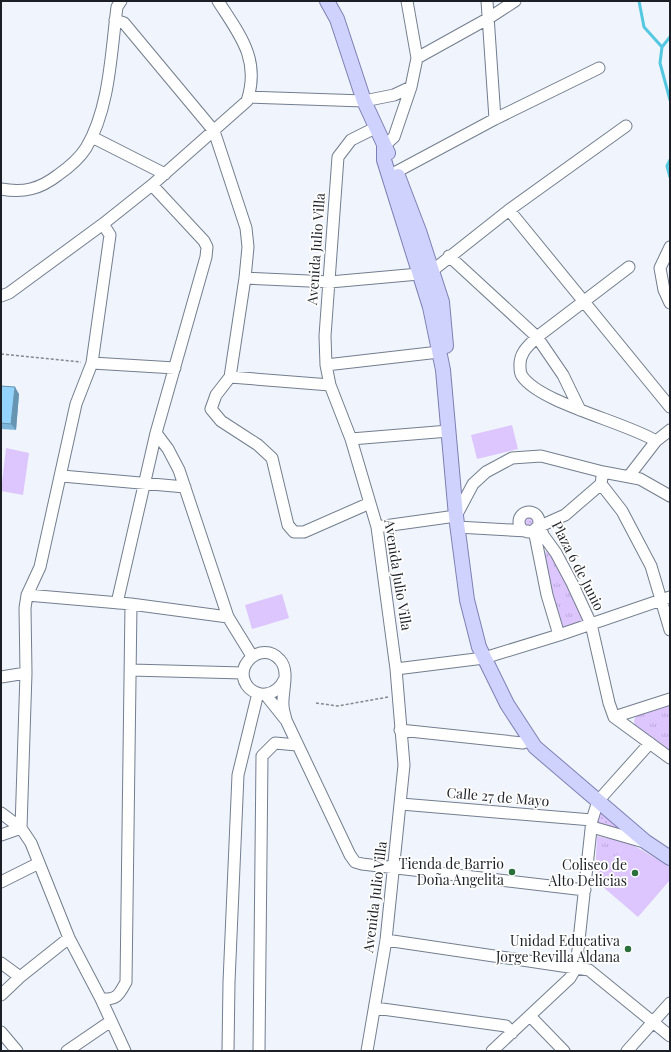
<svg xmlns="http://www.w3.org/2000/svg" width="671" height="1052" viewBox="0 0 671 1052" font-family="'Playfair Display',serif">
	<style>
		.grass { fill: url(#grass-dots) }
		.park { fill: url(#park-tufts) }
		.garden { fill: #ddc5fe }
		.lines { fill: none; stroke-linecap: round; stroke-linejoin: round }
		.stream { stroke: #54c7e1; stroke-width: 3 }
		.minor-casing { stroke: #737e8e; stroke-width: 13 }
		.major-casing { stroke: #7d80b2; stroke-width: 16 }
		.path { stroke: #84888f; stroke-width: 1.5; stroke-dasharray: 3 2; stroke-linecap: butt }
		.minor { stroke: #fff; stroke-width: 11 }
		.major { stroke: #d0d2fe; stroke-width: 14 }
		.wall { fill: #7eb5d9 }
		.shaded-wall { fill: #6794b0 }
		.building { fill: #93d3fc; stroke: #6794b0 }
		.poi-dot { fill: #2b6f3a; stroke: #fff; stroke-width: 1.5 }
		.labels { text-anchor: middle; stroke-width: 3.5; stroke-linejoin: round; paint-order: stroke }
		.street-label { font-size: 14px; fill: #1c2026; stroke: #fff }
		.poi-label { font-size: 14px; fill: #1c2026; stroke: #fff; text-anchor: end }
	</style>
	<defs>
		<pattern id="grass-dots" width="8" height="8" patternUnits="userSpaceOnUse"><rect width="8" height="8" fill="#ddc5fe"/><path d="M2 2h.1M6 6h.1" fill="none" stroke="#bda9da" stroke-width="1.8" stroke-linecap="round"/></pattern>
		<pattern id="park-tufts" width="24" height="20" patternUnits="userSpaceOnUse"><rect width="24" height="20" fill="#ddc5fe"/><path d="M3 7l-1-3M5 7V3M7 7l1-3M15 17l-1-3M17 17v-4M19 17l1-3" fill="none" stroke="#bda9da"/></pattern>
	</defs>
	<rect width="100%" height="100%" fill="#f0f4fc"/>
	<!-- grass -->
	<path class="grass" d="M523 521a5 5 0 1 1 10 0a5 5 0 1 1-10 0Z
		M 603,810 L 637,837 L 595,825 Z"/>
	<!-- park -->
	<path class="park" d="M 546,550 L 554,556 L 585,623 L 563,629 C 556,607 540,573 546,550 Z
		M 670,704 L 670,753 L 635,726 L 634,721 L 636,715 Z
		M 597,836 L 628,842 L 595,880 Z"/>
	<!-- garden -->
	<path class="garden" d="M 512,425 L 518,449 L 477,459 L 471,435 Z
		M 6,448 L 29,453 L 23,495 L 1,491 Z
		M 282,594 L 289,618 L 252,629 L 245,605 Z
		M 628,842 L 670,867 L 670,880 L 638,917 L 595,880 Z"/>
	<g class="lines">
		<!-- stream -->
		<path class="stream" d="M 639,1 L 644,27 L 662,47 L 660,63 L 670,100
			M 662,47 L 670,37
			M 670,160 L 667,166 L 670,177"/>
		<defs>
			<path id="minor" d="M 487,1 L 495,119
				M 115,20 L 124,23 L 214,131 L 246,228 L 248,247 L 245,278 L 230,377 L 216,395 L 211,409 L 221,421 L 258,445 L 272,458 L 288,525 L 294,532 L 304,532 L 370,503
				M 417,58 L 489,18 L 515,1
				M 249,97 L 364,101 L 394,95 L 411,87
				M 92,137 L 165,174
				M 384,146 L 394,137 L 411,87 L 417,58 L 407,1
				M 396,172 L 495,119 L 599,68
				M 1,189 C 24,193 40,189 58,175 C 68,168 79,159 86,148 C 110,108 111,52 117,7 L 121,1
				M 509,210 L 670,407
				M 670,247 L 660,268 L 664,290 L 670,303
				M 449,256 L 537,337 L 563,375 L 580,410
				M 629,267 L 537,337 C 528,346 519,353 520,367 C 520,370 520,373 522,376 C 540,403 625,422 656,441
				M 432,271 L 509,210 L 626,126
				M 245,278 L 330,282 L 419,274
				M 1,296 L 9,293 L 103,224 L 152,185 L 247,101 C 261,59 239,34 218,1
				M 92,363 L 175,368
				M 326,365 L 439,352
				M 230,377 L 330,385
				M 156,433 L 168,449 L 179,470 L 228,617 L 252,656
				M 351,439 L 449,431
				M 62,476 L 185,487
				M 629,476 L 656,441 L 670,430
				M 601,484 L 622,511 L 651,566 L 670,630
				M519 522a10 10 0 1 1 20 0a10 10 0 1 1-20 0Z
				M 539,522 L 543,535 L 556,553 L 572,583 L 591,624 L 609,703 L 614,717 L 670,758
				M 377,527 L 456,516 L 473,484 L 486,472 L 512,458 L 541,456 L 603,472 L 640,479 L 670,496
				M 457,527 L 528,531
				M 536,528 L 565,515 L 601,484 L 602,477
				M 534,530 L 547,595 L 559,635
				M 27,595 L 131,604 L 228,617
				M 117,603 L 156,433 L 206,257 L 207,247 L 204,241 L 152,185
				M 396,669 L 484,658 L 559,635 L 670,597
				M 131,670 L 243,673
				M 1,677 L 26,673
				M 284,680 C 281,687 274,693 266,694 C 260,695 253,692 249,688 C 230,667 262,639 280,660 C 290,671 282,691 283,705 C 283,710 285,715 286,720 L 350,855 L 355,862 L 362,864 L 585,890
				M 265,694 L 285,719
				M 614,717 L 670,699
				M 400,730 L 523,743 L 530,740
				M 401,804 L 592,820
				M 1,813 L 21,828 L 31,843 L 69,938 L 101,999 C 117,1000 119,995 126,982 L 131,604
				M 592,827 L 644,842
				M 21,828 L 26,673 L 25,608 L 27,595 L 40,567 L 76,404 L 92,363 L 110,235 L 103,224
				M 1,835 L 21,828
				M 1,882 L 39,863
				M 386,940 L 589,970 L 670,1036
				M 1,963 L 20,977 L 69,938
				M 1,995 L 20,977
				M 101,999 L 125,1051
				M 375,1008 L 506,1026 L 512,1033
				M 530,1016 L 564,1051
				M 1,1032 L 17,1051
				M 67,1051 L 111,1021
				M 228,1051 L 229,982 L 238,775 L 258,693
				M 259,1051 L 262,756 L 275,743 L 297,745
				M 367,1051 L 386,940 L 404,765 L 396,669 L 377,527 L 351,439 L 330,385 L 326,365 L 325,336 L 338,157 L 351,140 L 375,128
				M 492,1051 L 570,978 L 576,968 L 592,820 L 598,801 L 650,743
				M 627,1051 L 670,1003"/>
			<path id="major" d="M 327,1 L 337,19 L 364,101 L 388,153
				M 384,146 L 384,160 L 430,307 L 443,370 L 456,516 L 467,600 L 479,647 L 507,704 L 535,747 L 646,842 L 670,858
				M 398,176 L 419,231 L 442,302 L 446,346"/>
		</defs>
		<!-- minor casing -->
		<use href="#minor" class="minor-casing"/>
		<!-- major casing -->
		<use href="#major" class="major-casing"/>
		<!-- path -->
		<path class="path" d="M 1,354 L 81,362
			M 316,703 L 338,706 L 388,697"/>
		<!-- minor -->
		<use href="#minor" class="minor"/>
		<!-- major -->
		<use href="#major" class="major"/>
	</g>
	<!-- wall -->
	<path class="wall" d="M 1,386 L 19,394 L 16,430 L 1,429 Z"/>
	<!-- shaded-wall -->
	<path class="shaded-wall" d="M 15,387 L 19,394 L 16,430 L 11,424 Z"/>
	<!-- building -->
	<path class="building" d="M 1,386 L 15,387 L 11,424 L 1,423 Z"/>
	<!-- markers -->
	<g class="poi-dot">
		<circle cx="512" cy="872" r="4"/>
		<circle cx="635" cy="873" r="4"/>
		<circle cx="628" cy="949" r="4"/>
	</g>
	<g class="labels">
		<!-- street labels -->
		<g class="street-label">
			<text transform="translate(316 249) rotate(-86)" y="5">Avenida Julio Villa</text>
			<text transform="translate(578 566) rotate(63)" y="5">Plaza 6 de Junio</text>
			<text transform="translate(398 575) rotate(81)" y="5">Avenida Julio Villa</text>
			<text transform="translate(498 797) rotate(5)" y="5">Calle 27 de Mayo</text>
			<text transform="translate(375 897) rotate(-83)" y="5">Avenida Julio Villa</text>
		</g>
		<!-- poi labels -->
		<g class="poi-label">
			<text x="504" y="869">Tienda de Barrio<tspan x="504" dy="16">Doña Angelita</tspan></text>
			<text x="627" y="870">Coliseo de<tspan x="627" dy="16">Alto Delicias</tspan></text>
			<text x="620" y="946">Unidad Educativa<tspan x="620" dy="16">Jorge Revilla Aldana</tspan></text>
		</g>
	</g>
	<!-- border -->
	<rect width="671" height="1052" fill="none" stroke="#1c2026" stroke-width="4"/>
</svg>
